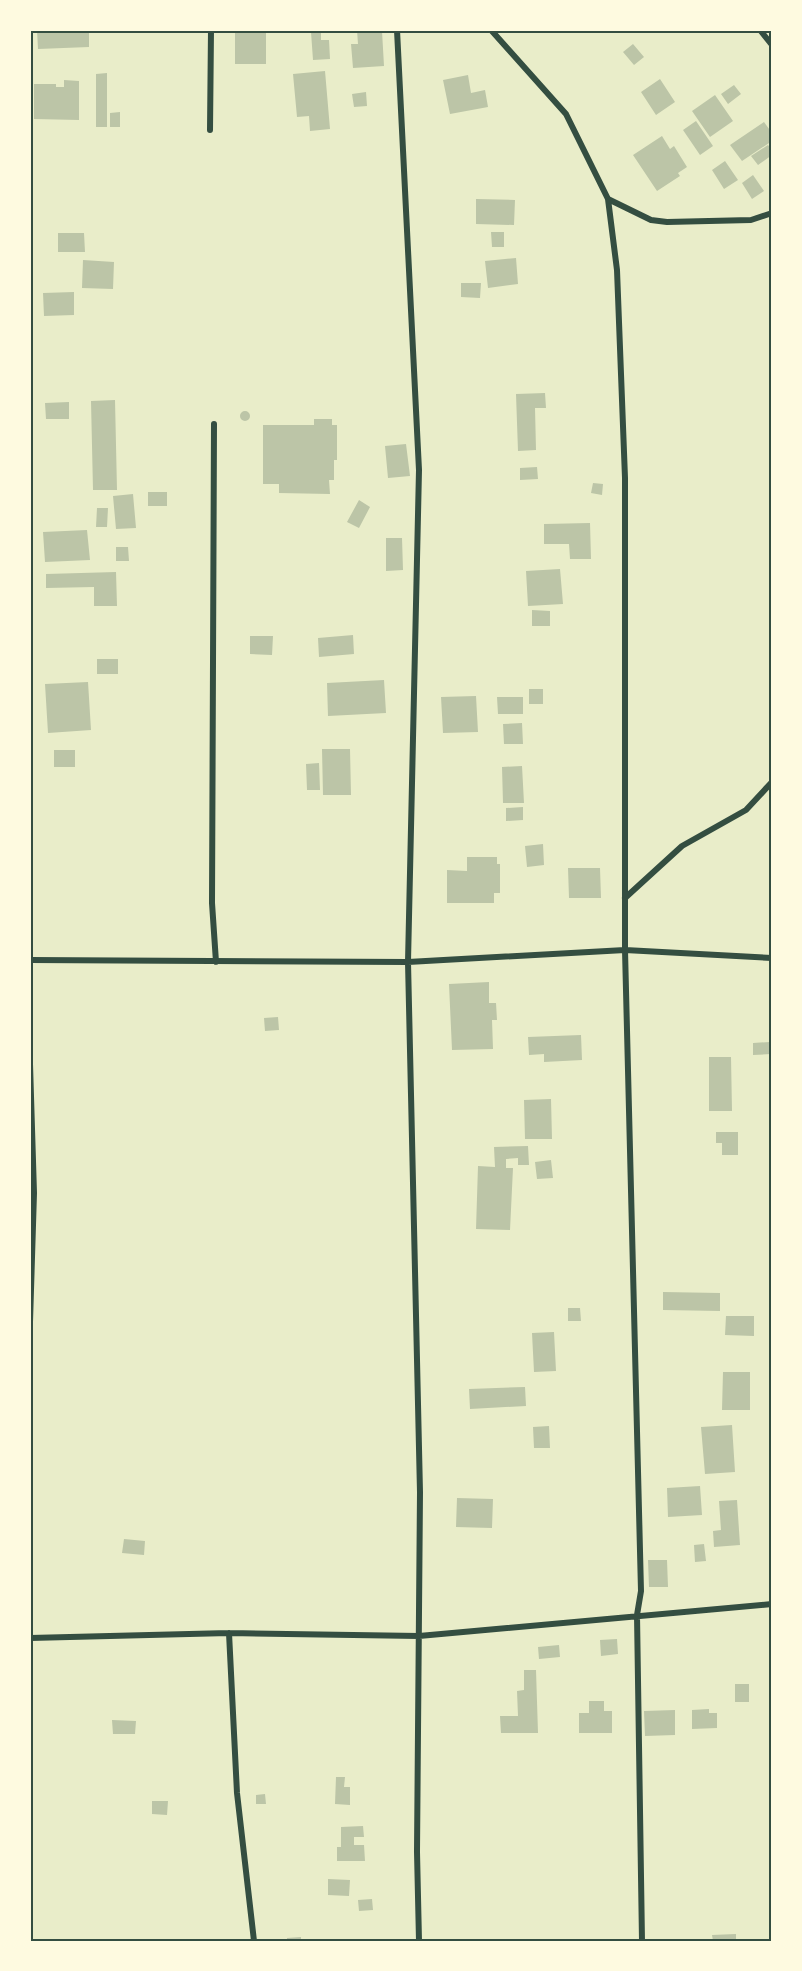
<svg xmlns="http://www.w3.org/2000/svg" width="802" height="1971" viewBox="0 0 802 1971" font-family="'Playfair Display',serif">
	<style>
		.building { fill: #bcc5a7 }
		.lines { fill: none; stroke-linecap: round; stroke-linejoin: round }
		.minor { stroke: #344e41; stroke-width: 6 }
		.neatline { fill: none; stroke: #344e41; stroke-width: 2 }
	</style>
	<rect width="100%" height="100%" fill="#e9edc9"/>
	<!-- building -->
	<path class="building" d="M 37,30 L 89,30 L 89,47 L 38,49 Z
		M 357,30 L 382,31 L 384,66 L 353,68 L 351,44 L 358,44 Z
		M 235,31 L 266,31 L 266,64 L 235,64 Z
		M 321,31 L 321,40 L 329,40 L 330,59 L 313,60 L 311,32 Z
		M 633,44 L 644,57 L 634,65 L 623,52 Z
		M 325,71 L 330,129 L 310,131 L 309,116 L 297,117 L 293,74 Z
		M 107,73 L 107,127 L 96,127 L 96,74 Z
		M 468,75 L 471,93 L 485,90 L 488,107 L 450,114 L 443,80 Z
		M 660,79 L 675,102 L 656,115 L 641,92 Z
		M 64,80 L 79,81 L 79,120 L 34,119 L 34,84 L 56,84 L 56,87 L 64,87 Z
		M 734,85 L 741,94 L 728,104 L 721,94 Z
		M 366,92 L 367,106 L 354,107 L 352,94 Z
		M 715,95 L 733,121 L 710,137 L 692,111 Z
		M 120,112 L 120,127 L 110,127 L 110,113 Z
		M 696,121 L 713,146 L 700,155 L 683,130 Z
		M 764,122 L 772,133 L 772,141 L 742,161 L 730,145 Z
		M 662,136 L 670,149 L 674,146 L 687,167 L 678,173 L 680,176 L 657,191 L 633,155 Z
		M 768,145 L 772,150 L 772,155 L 758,165 L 751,156 Z
		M 725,161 L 738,180 L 724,189 L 712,170 Z
		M 753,175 L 764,191 L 752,199 L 742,183 Z
		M 476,199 L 515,200 L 514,225 L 476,224 Z
		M 491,232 L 504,232 L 504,247 L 492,247 Z
		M 58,233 L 84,233 L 85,252 L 58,252 Z
		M 516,258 L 518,284 L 488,288 L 485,261 Z
		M 83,260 L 114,262 L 113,289 L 82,288 Z
		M 461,283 L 481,283 L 480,298 L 461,297 Z
		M 74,292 L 74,315 L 44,316 L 43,293 Z
		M 545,393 L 546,408 L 535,408 L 536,450 L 518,451 L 516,394 Z
		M 115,400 L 117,490 L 93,490 L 91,401 Z
		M 69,402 L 69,419 L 46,419 L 45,403 Z
		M240 416a5 5 0 1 1 10 0a5 5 0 1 1-10 0Z
		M 314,419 L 332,419 L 332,425 L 337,425 L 337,460 L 334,460 L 334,480 L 329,480 L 330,494 L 279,493 L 279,484 L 263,484 L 263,425 L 314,425 Z
		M 406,444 L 410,476 L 388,478 L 385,446 Z
		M 537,467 L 538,479 L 520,480 L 520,468 Z
		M 593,483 L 603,484 L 602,495 L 591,493 Z
		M 148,492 L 167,492 L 167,506 L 148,506 Z
		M 133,494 L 136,528 L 116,529 L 113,496 Z
		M 359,500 L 370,507 L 359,528 L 347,522 Z
		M 97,508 L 108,508 L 107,527 L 96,527 Z
		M 590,523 L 591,559 L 570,559 L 569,544 L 544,544 L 544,524 Z
		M 87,530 L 90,560 L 45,562 L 43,532 Z
		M 386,538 L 402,538 L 403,570 L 386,571 Z
		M 116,547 L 128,547 L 129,561 L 116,561 Z
		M 560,569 L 563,604 L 528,606 L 526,571 Z
		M 116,572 L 117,606 L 94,606 L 94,587 L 46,588 L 46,574 Z
		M 532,610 L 550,611 L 550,626 L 532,626 Z
		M 353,635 L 354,654 L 319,657 L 318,638 Z
		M 250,636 L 273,636 L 272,655 L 250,654 Z
		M 97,659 L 118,659 L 118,674 L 97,674 Z
		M 384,680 L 386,713 L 328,716 L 327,683 Z
		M 88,682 L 91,730 L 48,733 L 45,684 Z
		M 529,689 L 543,689 L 543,704 L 529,704 Z
		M 476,696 L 478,732 L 443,733 L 441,697 Z
		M 497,697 L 523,697 L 523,714 L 498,714 Z
		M 522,723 L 523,744 L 504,744 L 503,724 Z
		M 322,749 L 350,749 L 351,795 L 323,795 Z
		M 54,750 L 75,750 L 75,767 L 54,767 Z
		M 319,763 L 320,790 L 307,790 L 306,764 Z
		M 522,766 L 524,803 L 503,803 L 502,767 Z
		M 523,807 L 523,820 L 506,821 L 506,808 Z
		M 543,844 L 544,865 L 527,867 L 525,846 Z
		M 467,857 L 497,857 L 497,864 L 500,864 L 500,893 L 494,893 L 494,903 L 447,903 L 447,870 L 467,871 Z
		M 568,868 L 600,868 L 601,898 L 569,898 Z
		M 489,982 L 489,1003 L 496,1003 L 497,1020 L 492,1020 L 493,1049 L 452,1050 L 449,984 Z
		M 278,1017 L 279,1030 L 265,1031 L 264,1018 Z
		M 581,1035 L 582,1060 L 544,1062 L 544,1054 L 529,1055 L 528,1037 Z
		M 770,1042 L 771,1054 L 753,1055 L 753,1043 Z
		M 709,1057 L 731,1057 L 732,1111 L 709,1111 Z
		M 551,1099 L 552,1139 L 525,1139 L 524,1100 Z
		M 716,1132 L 738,1132 L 738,1155 L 722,1155 L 722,1143 L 716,1143 Z
		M 528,1146 L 529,1165 L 518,1165 L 518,1158 L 506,1159 L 506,1168 L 513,1168 L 510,1230 L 476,1229 L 478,1166 L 495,1167 L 494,1147 Z
		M 551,1160 L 553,1178 L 537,1179 L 535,1162 Z
		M 663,1292 L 720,1293 L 720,1311 L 663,1310 Z
		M 568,1308 L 580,1308 L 581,1321 L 568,1321 Z
		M 726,1316 L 754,1316 L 754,1336 L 725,1335 Z
		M 554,1332 L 556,1371 L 534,1372 L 532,1333 Z
		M 769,1343 L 772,1343 L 772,1409 L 770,1409 Z
		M 723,1372 L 750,1372 L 750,1410 L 722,1410 Z
		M 525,1387 L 526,1406 L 470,1409 L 469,1389 Z
		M 732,1425 L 735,1472 L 705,1474 L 701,1427 Z
		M 549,1426 L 550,1448 L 534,1448 L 533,1427 Z
		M 700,1486 L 702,1515 L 668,1517 L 667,1488 Z
		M 457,1498 L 493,1499 L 492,1528 L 456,1527 Z
		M 737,1500 L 740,1545 L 714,1547 L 713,1531 L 721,1530 L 719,1501 Z
		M 124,1539 L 145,1541 L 144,1555 L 122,1553 Z
		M 704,1544 L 706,1561 L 695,1562 L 694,1545 Z
		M 648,1560 L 667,1560 L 668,1587 L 649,1587 Z
		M 617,1639 L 618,1654 L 601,1656 L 600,1640 Z
		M 559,1645 L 560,1657 L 539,1659 L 538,1647 Z
		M 524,1670 L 536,1670 L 538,1733 L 501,1733 L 500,1716 L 518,1716 L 517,1691 L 524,1690 Z
		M 735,1684 L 749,1684 L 749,1702 L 735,1702 Z
		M 589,1701 L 604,1701 L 604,1711 L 612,1711 L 612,1733 L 579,1733 L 579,1713 L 589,1713 Z
		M 709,1709 L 709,1713 L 717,1713 L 717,1728 L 692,1729 L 692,1710 Z
		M 675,1710 L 675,1735 L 645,1736 L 644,1711 Z
		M 112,1720 L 136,1721 L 135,1734 L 113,1734 Z
		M 336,1777 L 345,1777 L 344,1787 L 350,1787 L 350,1805 L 335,1804 Z
		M 265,1794 L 266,1804 L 256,1804 L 256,1795 Z
		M 152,1801 L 168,1801 L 167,1815 L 152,1814 Z
		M 363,1826 L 364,1837 L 354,1837 L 354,1845 L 364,1845 L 365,1861 L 337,1861 L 337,1847 L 341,1847 L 341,1827 Z
		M 328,1879 L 350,1880 L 349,1896 L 328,1895 Z
		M 372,1899 L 373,1910 L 359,1911 L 358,1900 Z
		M 736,1934 L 736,1941 L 713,1941 L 712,1935 Z
		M 301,1937 L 301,1941 L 287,1941 L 287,1938 Z"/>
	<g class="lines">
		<!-- minor -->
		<path class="minor" d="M 397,30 L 419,470 L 408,962 L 420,1492 L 417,1852 L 419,1941
			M 491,30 L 566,114 L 608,199 L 617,270 L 625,478 L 625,950 L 641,1591 L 637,1615 L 642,1941
			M 760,30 L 772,45
			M 210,130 L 211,30
			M 608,199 L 651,220 L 667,222 L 751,220 L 772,213
			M 214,424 L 212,903 L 216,962
			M 625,898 L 682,846 L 746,810 L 772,782
			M 30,960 L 408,962 L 625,950 L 772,958
			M 30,1064 L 34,1193 L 30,1322
			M 229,1633 L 237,1793 L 254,1941
			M 30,1638 L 229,1633 L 419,1636 L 772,1604"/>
	</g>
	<!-- border -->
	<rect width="802" height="1971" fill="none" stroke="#fefae0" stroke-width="63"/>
	<rect x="32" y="32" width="738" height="1908" class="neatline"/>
</svg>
